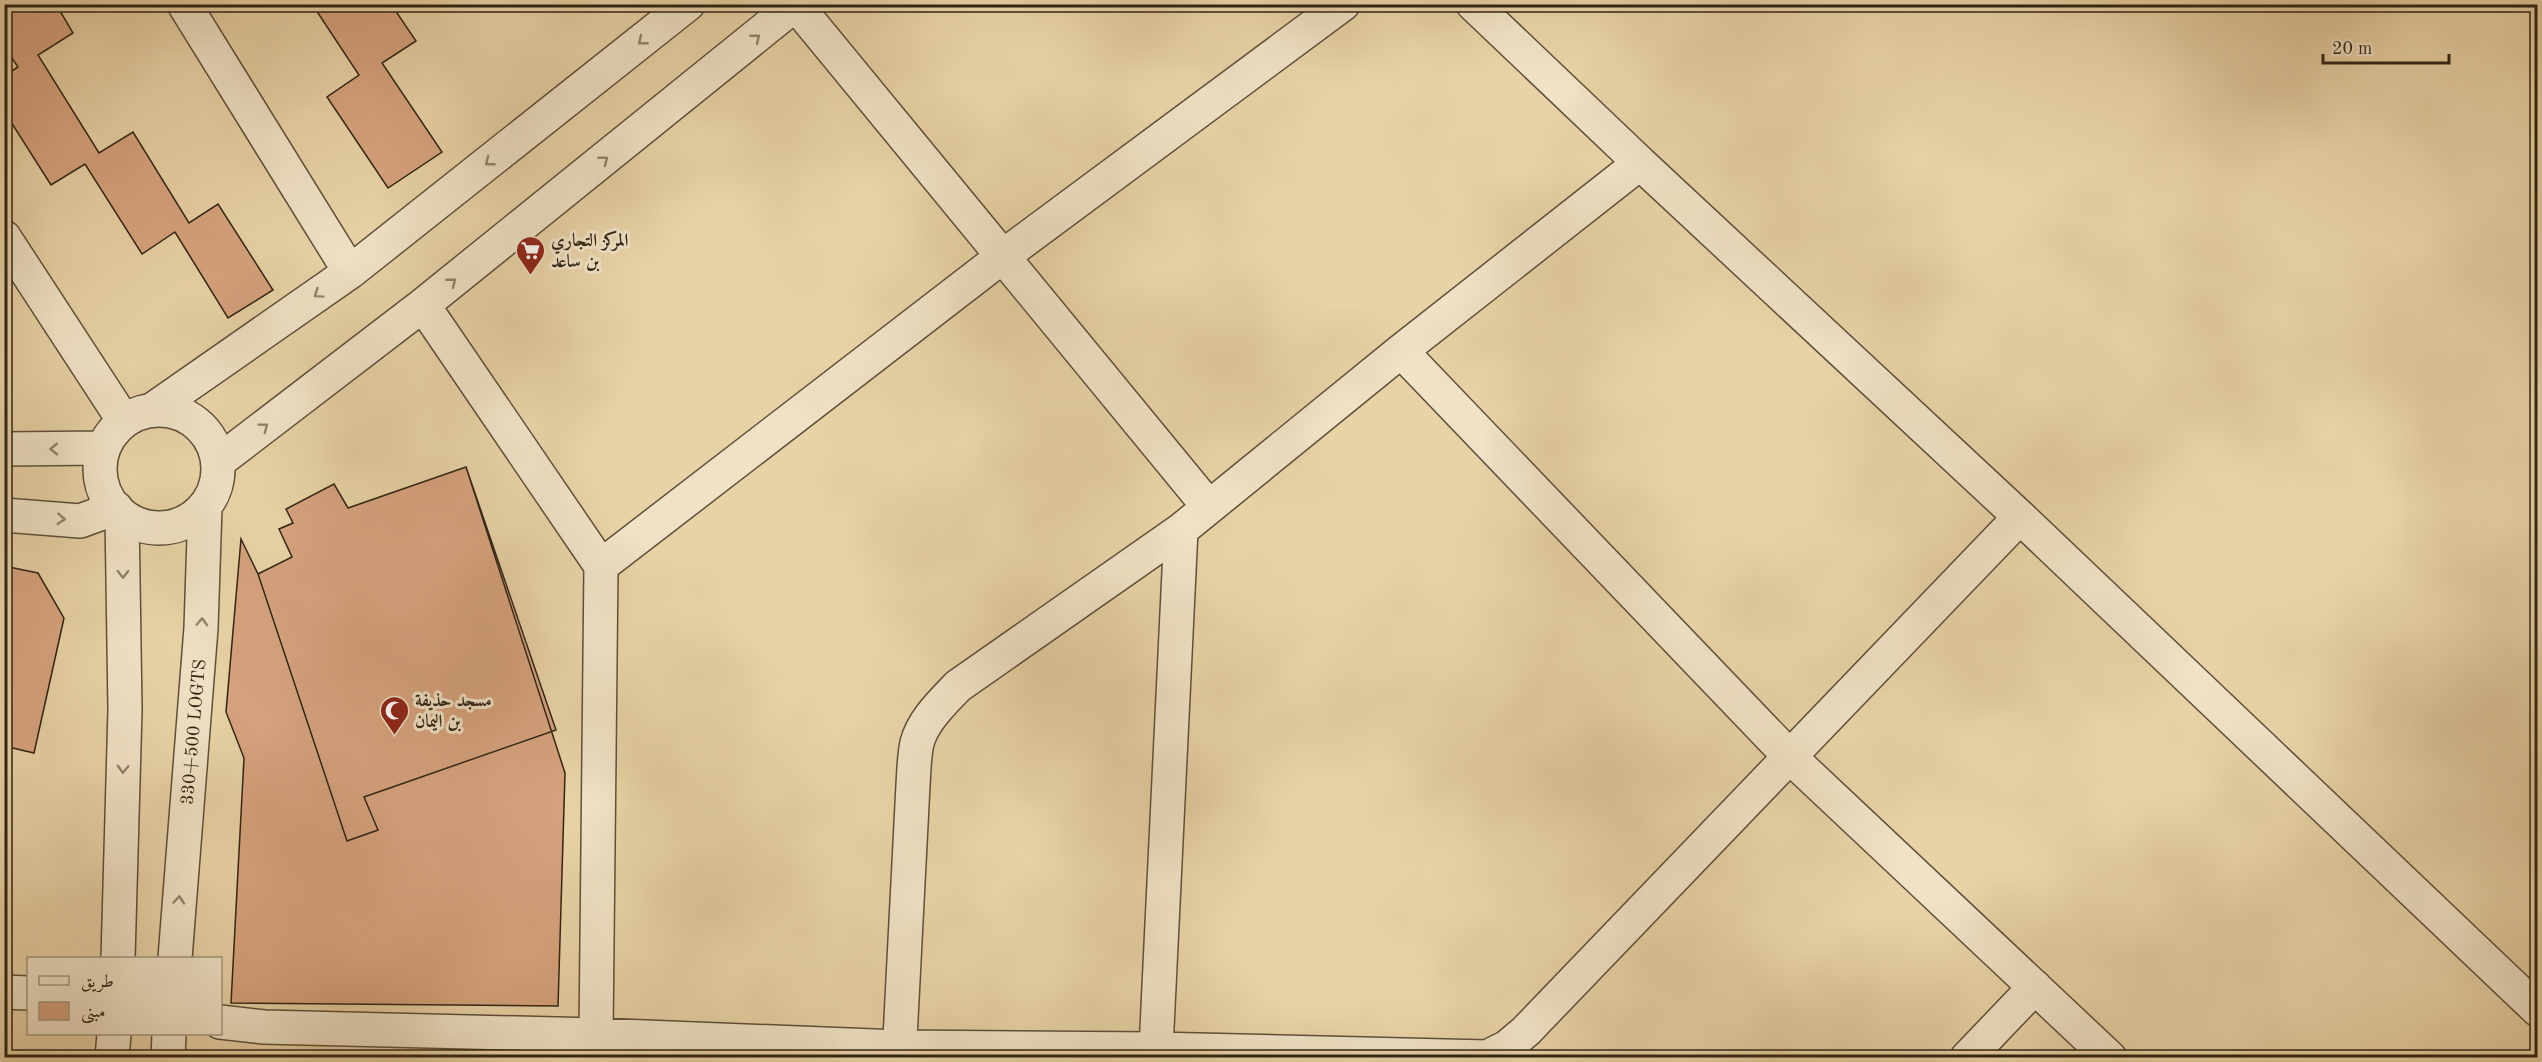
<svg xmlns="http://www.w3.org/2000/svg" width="2542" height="1062" viewBox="0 0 2542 1062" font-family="'Old Standard TT',Amiri,serif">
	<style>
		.building { fill: #d6a37e; stroke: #302414; stroke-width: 1.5 }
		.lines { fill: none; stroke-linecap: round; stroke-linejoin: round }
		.minor-casing { stroke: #5e5039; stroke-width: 36 }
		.minor { stroke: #f0e2c6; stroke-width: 33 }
		.oneway { stroke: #90836d }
		.labels { text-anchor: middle; stroke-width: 6; stroke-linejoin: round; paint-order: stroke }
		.poi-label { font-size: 18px; font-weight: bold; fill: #302414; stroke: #f0e2c6; text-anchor: start }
		.street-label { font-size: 18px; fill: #302414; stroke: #f0e2c6 }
	</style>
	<rect width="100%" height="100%" fill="#e8d3a7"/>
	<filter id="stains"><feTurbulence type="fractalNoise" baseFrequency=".00333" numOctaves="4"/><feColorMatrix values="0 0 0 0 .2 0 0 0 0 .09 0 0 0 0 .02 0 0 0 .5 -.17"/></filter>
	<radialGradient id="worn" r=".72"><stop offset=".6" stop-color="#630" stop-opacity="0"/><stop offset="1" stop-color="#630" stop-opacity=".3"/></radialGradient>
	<!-- building -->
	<path class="building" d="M 4,4 L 56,4 L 73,33 L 38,55 L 99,153 L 133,132 L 189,223 L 218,204 L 273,290 L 228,318 L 175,232 L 142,254 L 85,164 L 51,185 L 4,111 L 4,76 L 18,67 L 4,46 Z
		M 312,4 L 391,4 L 416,41 L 382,63 L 442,152 L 388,188 L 327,97 L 359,75 Z
		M 466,467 L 565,773 L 558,1006 L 231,1003 L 244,758 L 226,712 L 241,539 L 258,574 L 292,557 L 279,529 L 293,523 L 286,509 L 334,484 L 348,508 Z
		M 466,467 L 556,730 L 364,797 L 378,830 L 347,841 L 258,574 L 292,557 L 279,529 L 293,523 L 286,509 L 334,484 L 348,508 Z
		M 4,566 L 38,573 L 64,618 L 34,753 L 4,746 Z"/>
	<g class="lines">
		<defs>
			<path id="minor" d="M 184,4 L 350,272
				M 796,5 L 1208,506
				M 1640,163 L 2020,517 L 2538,1010
				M 4,237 L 124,421
				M 423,305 L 601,566 L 1002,257 L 1343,4
				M 1401,351 L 1791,758 L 2110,1058
				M 152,410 L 350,272 L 688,4
				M100 469a59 59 0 1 1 118 0a59 59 0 1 1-118 0Z
				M 4,449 L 103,448
				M 218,462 L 423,305 L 796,4
				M 4,515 L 80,521 L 116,508
				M 118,958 L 125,710 L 122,515
				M 175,958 L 201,628 L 205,506
				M 4,992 L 28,993
				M 220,1022 L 264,1027 L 596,1035 L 899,1047 L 1156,1049 L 1487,1057 L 1507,1047 L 1526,1031 L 2020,517
				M 596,1035 L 601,566
				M 1156,1049 L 1181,530
				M 112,1058 L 114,1034
				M 168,1058 L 169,1034
				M 899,1058 L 913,785 C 914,771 914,756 917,743 C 923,720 943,702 958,686 L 1181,530 L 1401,351 L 1640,163 L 1473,4
				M 1967,1058 L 2035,987"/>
		</defs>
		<!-- minor casing -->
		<use href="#minor" class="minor-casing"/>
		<!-- minor -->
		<use href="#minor" class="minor"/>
	</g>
	<!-- one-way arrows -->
	<defs><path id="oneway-chevron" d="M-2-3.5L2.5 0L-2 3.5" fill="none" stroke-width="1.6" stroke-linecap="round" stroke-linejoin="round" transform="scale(1.5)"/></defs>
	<g class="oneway">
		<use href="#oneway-chevron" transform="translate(756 38) rotate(-39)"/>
		<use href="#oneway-chevron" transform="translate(642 41) rotate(141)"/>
		<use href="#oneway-chevron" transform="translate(604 160) rotate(-39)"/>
		<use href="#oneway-chevron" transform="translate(489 162) rotate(142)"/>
		<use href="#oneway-chevron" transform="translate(452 282) rotate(-39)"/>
		<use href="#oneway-chevron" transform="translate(318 294) rotate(145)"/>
		<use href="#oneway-chevron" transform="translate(264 427) rotate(-37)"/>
		<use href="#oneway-chevron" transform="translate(54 449) rotate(179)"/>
		<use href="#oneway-chevron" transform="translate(61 519) rotate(4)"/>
		<use href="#oneway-chevron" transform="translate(123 574) rotate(89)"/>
		<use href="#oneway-chevron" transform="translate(202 622) rotate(-88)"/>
		<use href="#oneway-chevron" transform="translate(123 769) rotate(92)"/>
		<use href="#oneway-chevron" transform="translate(179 900) rotate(-85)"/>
	</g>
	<!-- icons -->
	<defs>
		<symbol id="supermarket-pin" viewBox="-11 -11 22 30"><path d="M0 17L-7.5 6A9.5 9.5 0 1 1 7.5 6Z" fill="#8f2418" stroke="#f0e2c6"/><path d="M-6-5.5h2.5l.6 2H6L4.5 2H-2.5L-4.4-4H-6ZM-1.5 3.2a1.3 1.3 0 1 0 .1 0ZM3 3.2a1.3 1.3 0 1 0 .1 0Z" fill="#fff"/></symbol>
		<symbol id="mosque-pin" viewBox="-11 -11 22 30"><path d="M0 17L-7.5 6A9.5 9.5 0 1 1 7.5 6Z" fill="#8f2418" stroke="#f0e2c6"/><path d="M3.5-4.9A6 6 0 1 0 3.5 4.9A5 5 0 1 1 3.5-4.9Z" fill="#fff"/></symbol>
	</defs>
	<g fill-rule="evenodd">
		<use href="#supermarket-pin" x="514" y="234" width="33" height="45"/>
		<use href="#mosque-pin" x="378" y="694" width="33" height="45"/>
	</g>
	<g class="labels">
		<!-- poi labels -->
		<g class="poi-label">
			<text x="551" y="246">المركز التجاري<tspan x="551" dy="21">بن ساعد</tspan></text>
			<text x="415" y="706">مسجد حذيفة<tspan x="415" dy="21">بن اليمان</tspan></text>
		</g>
		<!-- street labels -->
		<g class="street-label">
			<text transform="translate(193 732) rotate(-85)" y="6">330+500 LOGTS</text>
		</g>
	</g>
	<!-- margin -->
	<rect width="2542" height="1062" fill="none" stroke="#e8d3a7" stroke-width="24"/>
	<rect x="6" y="6" width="2530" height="1050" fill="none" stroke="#302414" stroke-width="3"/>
	<rect x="12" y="12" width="2518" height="1038" fill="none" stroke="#302414" stroke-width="1.5"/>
	<!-- legend -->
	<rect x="27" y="957" width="195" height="78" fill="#f0e2c6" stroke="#a3967f" stroke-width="1.5"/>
	<rect x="39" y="976" width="30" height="9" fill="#f0e2c6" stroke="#a3967f" stroke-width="1.5"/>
	<text x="81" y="987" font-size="18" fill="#302414">طريق</text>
	<rect x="39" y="1002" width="30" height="18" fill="#d6a37e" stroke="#a3967f" stroke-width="1.5"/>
	<text x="81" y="1017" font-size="18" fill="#302414">مبنى</text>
	<!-- scale -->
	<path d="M2323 54v9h126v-9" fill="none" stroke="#302414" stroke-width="3"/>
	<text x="2332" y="54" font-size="18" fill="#302414" stroke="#f0e2c6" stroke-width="4.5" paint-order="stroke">20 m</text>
	<rect width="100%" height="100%" filter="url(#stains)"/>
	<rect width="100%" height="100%" fill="url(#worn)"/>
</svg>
